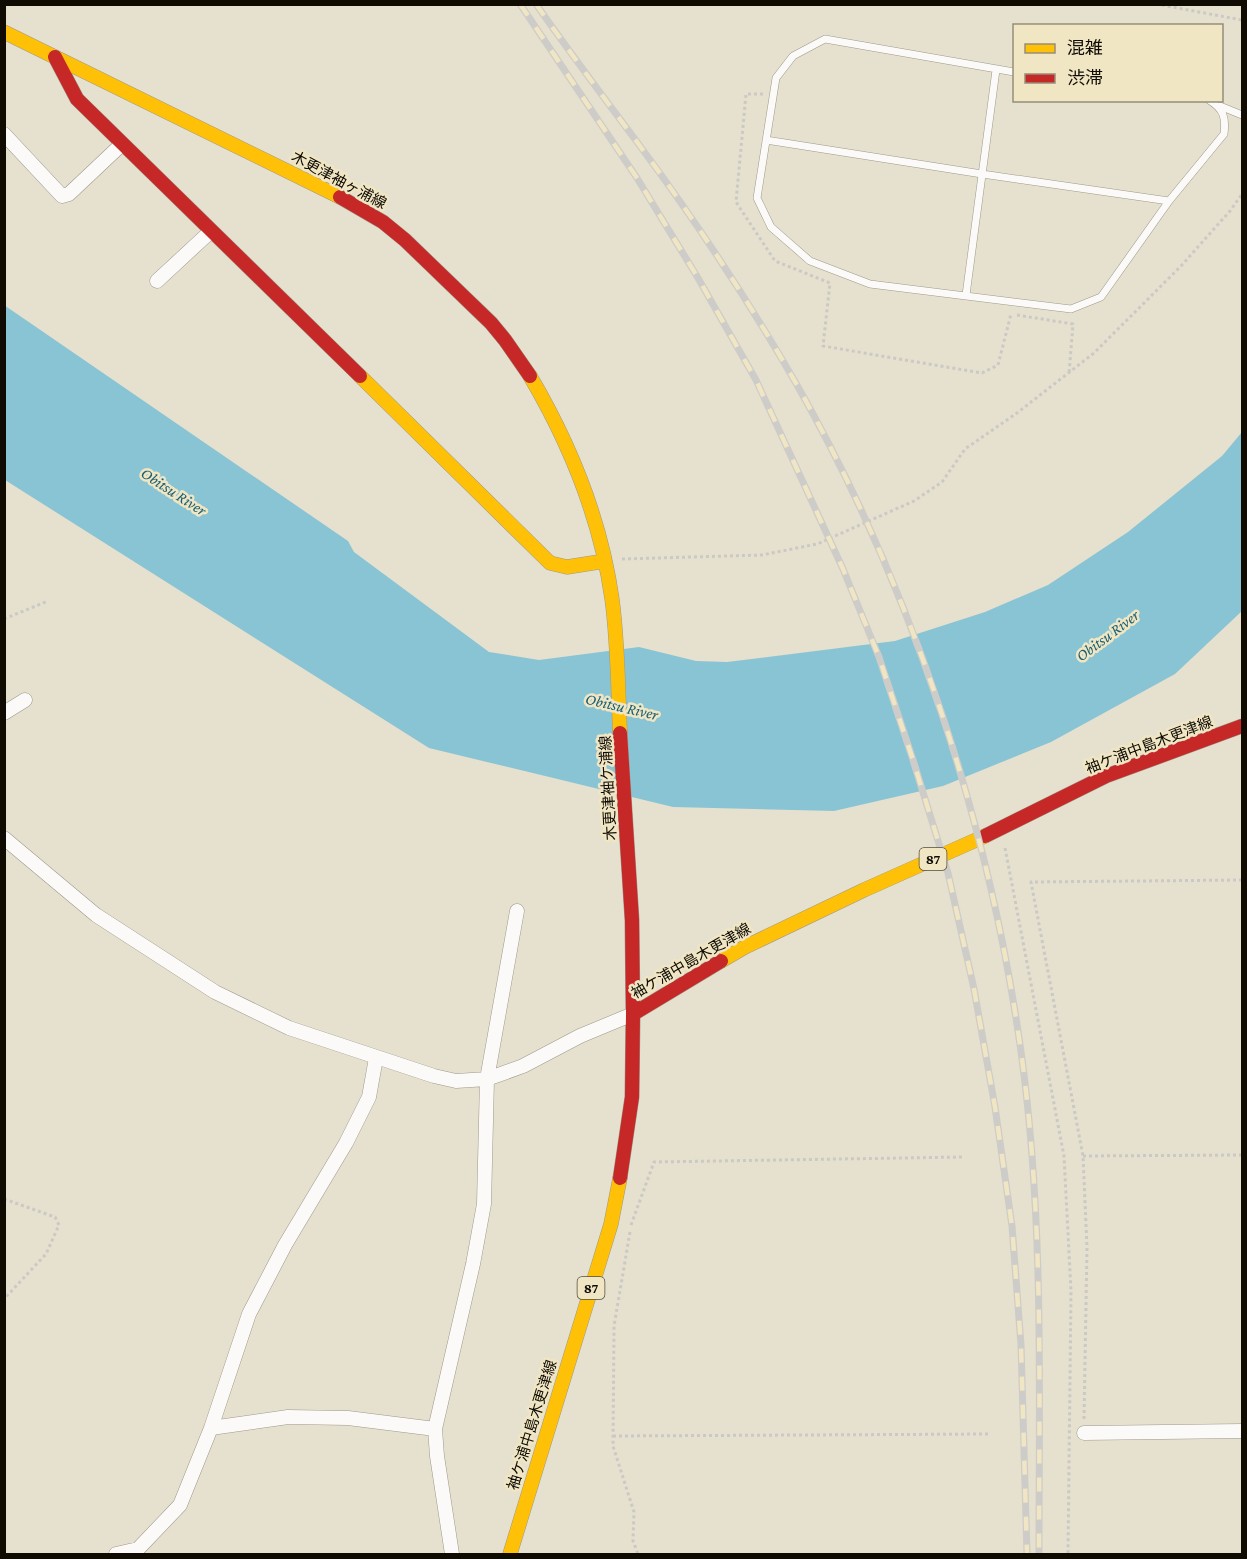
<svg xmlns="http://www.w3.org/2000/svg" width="1247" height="1559" viewBox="0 0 1247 1559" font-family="'Crimson Pro','Noto Sans JP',serif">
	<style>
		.water { fill: #89c4d4 }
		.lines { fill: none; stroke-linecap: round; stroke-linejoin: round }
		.lane-casing { stroke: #9d998b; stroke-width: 8 }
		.street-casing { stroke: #9d998b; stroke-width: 15 }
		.slow-casing { stroke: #9d998b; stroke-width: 15 }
		.jam-casing { stroke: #9d998b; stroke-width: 15 }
		.path { stroke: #cbc9c5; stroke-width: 3; stroke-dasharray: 3 3; stroke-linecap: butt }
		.lane { stroke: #fbfaf8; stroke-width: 7 }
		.street { stroke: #fbfaf8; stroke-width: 14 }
		.slow { stroke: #ffc107; stroke-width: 14 }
		.jam { stroke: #c62828; stroke-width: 14 }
		.rail-casing { stroke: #ceccc8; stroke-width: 7 }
		.rail { stroke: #f0e6c4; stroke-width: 4.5; stroke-dasharray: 14; stroke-linecap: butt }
		.labels { text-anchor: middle; stroke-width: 5; stroke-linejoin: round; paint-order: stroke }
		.shield { fill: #f0e6c4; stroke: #524d3d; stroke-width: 1.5 }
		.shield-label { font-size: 14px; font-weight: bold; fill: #0f0b03 }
		.street-label { font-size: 15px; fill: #0f0b03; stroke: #f0e6c4 }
		.water-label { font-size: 16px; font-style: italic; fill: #195f74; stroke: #f0e6c4 }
	</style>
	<rect width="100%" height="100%" fill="#e6e0ce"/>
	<!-- water -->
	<path class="water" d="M 4,305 L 348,541 L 354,552 L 489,652 L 539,660 L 639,647 L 696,661 L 727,662 L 895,641 L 985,612 L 1048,585 L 1128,532 L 1222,456 L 1242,432 L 1242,611 L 1175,674 L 1051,742 L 943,786 L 834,811 L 673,807 L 429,748 L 5,480 Z"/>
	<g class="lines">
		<defs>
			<path id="lane" d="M 1014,72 L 825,39 L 793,56 L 776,78 L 757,198 L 771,227 L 810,261 L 870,284 L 1071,309 L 1101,297 L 1169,201 L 1224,134 C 1226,118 1224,109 1209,100
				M 1220,106 L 1242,115
				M 766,140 L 982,174 L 1169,201
				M 966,295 L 996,70"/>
			<path id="street" d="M 4,134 L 62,196 L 69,194 L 122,144
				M 157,281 L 211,231
				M 4,713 L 25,700
				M 4,838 L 96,915 L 215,992 L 289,1028 L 434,1076 L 456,1081 L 487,1079 L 523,1066 L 580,1036 L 633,1014
				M 211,1428 L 288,1417 L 348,1418 L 435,1429
				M 1084,1433 L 1242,1431
				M 116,1554 L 138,1549 L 180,1505 L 211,1428 L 249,1314 L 285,1245 L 346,1143 L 369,1097 L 376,1058
				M 452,1554 L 437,1456 L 435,1429 L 473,1264 L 484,1204 L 487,1079 L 517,911"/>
			<path id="slow" d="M 4,32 L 340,197
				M 360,376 L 550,563 L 567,567 L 605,561
				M 530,376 C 570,444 601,521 612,599 C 618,643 618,689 620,733
				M 721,961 L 745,947 L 864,890 L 985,836
				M 510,1554 L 611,1224 L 620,1178"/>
			<path id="jam" d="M 55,57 L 77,99 L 360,376
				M 340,197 L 383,222 L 405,240 L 491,323 L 505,340 L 530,376
				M 620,733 L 632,920 L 633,1014
				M 985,836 L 1106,776 L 1242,726
				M 620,1178 L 632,1097 L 633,1014 L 721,961"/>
		</defs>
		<!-- lane casing -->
		<use href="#lane" class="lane-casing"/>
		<!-- street casing -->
		<use href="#street" class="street-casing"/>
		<!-- slow casing -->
		<use href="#slow" class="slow-casing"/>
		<!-- jam casing -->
		<use href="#jam" class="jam-casing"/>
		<!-- path -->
		<path class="path" d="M 1156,4 L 1242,20
			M 763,94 L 746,94 L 736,202 L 775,261 L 830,283 L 823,346 L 982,373 L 998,365 L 1011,314
			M 1017,315 L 1073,324 L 1069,374
			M 622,559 L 762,555 L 817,544 L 914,501 L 942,482 L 965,449 L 1017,413 L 1094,353 L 1181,266 L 1230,211 L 1242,194
			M 4,619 L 48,601
			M 1005,848 L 1064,1156 L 1071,1291 L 1068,1554
			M 1083,1156 L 1242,1155
			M 4,1199 L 55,1217 L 59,1225 L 46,1254 L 4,1299
			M 631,1225 L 654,1162 L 964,1157
			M 630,1232 L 614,1326 L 613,1446 L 634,1512 L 633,1541 L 638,1554
			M 1084,1419 L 1087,1248 L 1083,1156 L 1031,882 L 1242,880
			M 613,1436 L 990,1434"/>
		<!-- lane -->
		<use href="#lane" class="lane"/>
		<!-- street -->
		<use href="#street" class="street"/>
		<!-- slow -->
		<use href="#slow" class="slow"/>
		<!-- jam -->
		<use href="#jam" class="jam"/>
		<defs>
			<path id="rail" d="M 520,4 L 637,178 L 698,278 L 756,380 L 843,569 L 879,657 L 913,760 L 948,873 L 974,989 L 995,1107 L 1012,1226 L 1021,1345 L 1027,1554
				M 536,4 C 570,53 605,99 640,146 C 697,223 750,303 797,385 C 912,588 991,828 1022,1059 C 1044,1223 1039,1390 1039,1554"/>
		</defs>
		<!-- rail casing -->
		<use href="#rail" class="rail-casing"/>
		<!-- rail -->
		<use href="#rail" class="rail"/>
	</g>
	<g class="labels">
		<!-- shield labels -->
		<g class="shield">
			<rect x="919.5" y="848" width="27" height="22" rx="4.5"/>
			<rect x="577.5" y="1277" width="27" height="22" rx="4.5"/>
		</g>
		<g class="shield-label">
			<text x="933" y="864">87</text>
			<text x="591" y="1293">87</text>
		</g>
		<!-- street labels -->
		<g class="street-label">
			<text transform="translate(339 180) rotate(28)" y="5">木更津袖ヶ浦線</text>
			<text transform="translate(1149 745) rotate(-21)" y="5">袖ケ浦中島木更津線</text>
			<text transform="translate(608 788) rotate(-93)" y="5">木更津袖ケ浦線</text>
			<text transform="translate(691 961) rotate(-30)" y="5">袖ケ浦中島木更津線</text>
			<text transform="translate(532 1425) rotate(-73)" y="5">袖ケ浦中島木更津線</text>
		</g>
		<!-- water labels -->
		<g class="water-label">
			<text transform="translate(174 491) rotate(33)" y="6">Obitsu River</text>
			<text transform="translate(1107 635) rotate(-37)" y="6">Obitsu River</text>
			<text transform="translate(622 706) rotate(13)" y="6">Obitsu River</text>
		</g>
	</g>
	<!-- border -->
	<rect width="1247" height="1559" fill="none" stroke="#0f0b03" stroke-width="12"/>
	<!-- legend -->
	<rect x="1013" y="24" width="210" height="78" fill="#f0e6c4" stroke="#968e77" stroke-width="1.5"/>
	<rect x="1025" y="44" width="30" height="9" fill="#ffc107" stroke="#968e77" stroke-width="1.5"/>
	<text x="1067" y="54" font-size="18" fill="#0f0b03">混雑</text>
	<rect x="1025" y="74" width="30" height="9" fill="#c62828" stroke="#968e77" stroke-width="1.5"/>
	<text x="1067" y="84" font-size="18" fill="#0f0b03">渋滞</text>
</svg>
